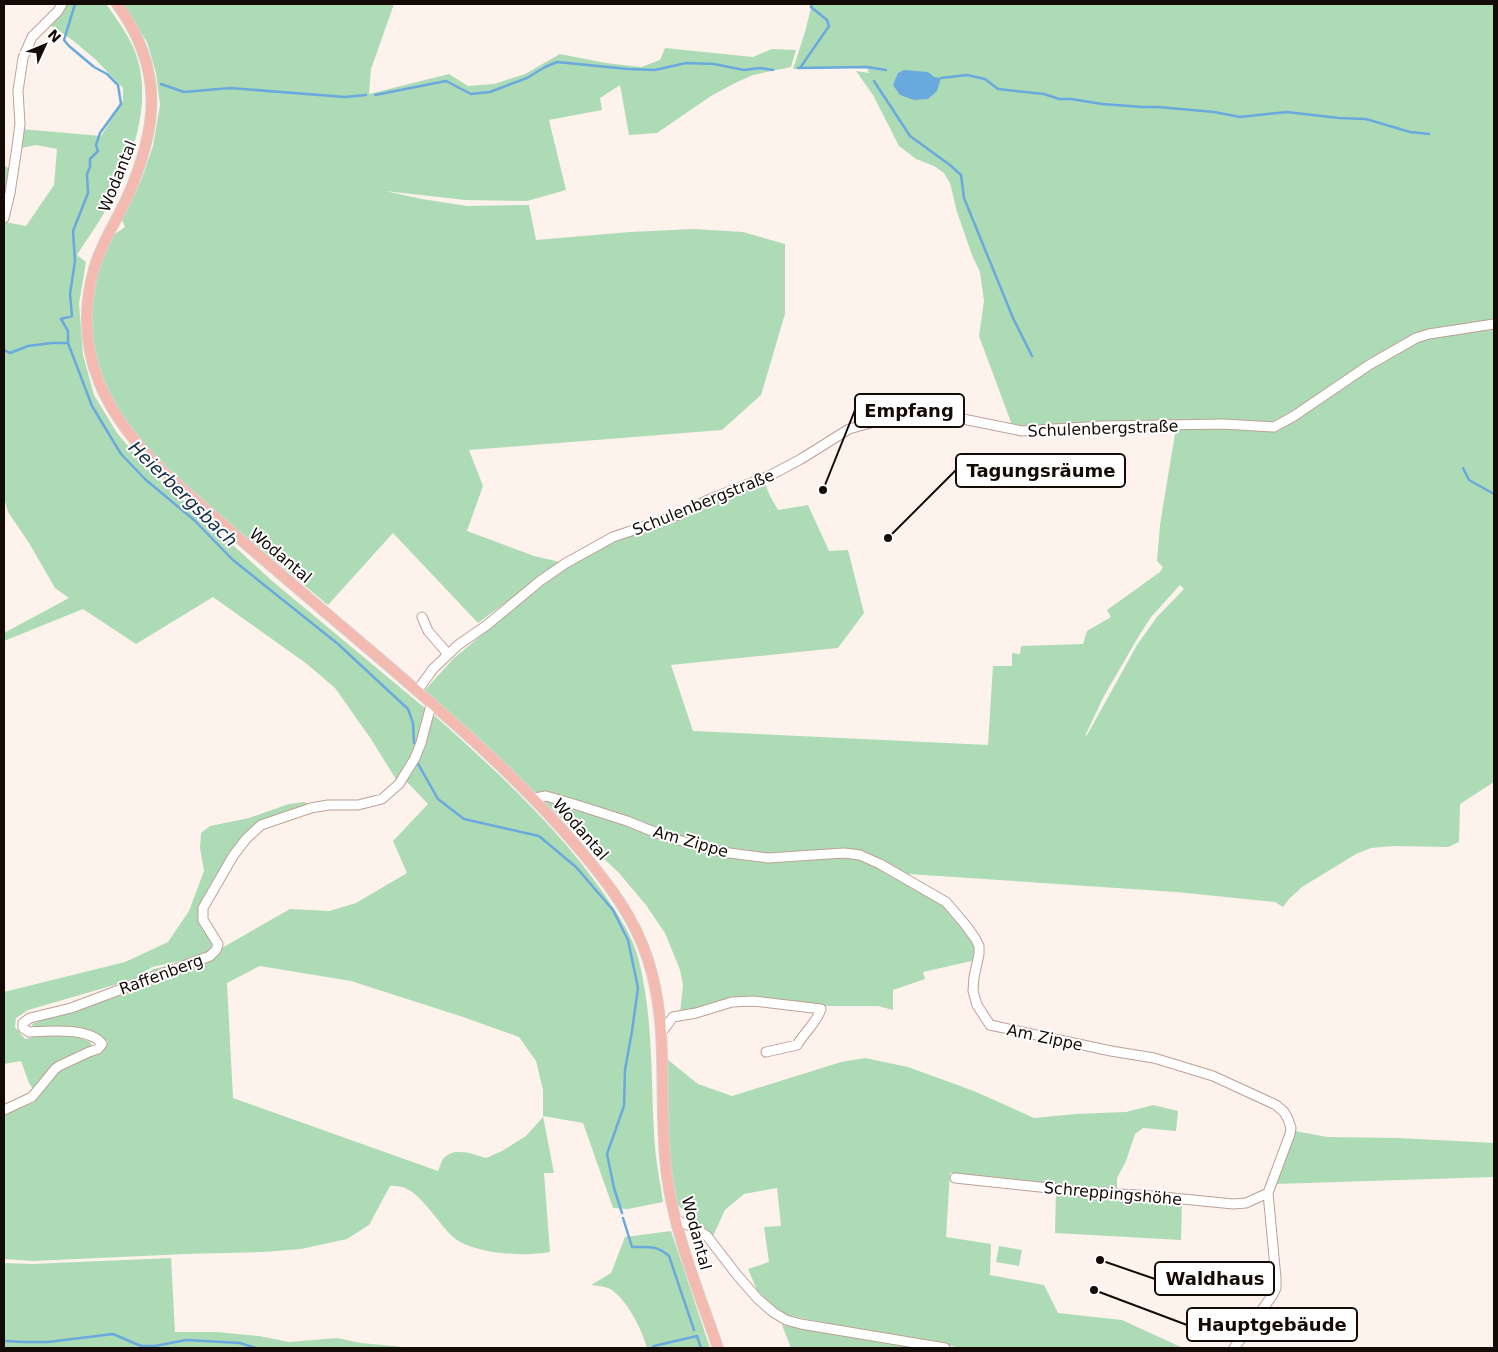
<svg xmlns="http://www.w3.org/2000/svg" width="1498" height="1352" viewBox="0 0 1498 1352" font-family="'DejaVu Sans',sans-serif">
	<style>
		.green { fill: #addbb6; fill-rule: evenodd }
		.water { fill: #6aa9de }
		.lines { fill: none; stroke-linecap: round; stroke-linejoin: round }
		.stream { stroke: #6aa9de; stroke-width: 2.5 }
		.minor-casing { stroke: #bea095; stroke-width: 11 }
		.major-casing { stroke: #d5d3d2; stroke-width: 12 }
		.minor { stroke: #fff; stroke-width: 9 }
		.major { stroke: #f4baaf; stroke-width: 10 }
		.labels { text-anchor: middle; stroke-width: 4; stroke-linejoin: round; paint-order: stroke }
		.street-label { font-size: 16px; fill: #140b07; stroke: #fff }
		.water-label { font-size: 18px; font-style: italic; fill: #122d43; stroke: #fff }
		.leader { fill: none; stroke: #140b07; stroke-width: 2 }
		.callout-dot { fill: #140b07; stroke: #fff; stroke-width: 2 }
		.callout { fill: #fff; stroke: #140b07; stroke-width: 2 }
		.callout-label { font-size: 18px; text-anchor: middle; font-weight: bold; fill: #140b07 }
	</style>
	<rect width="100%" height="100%" fill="#fef2ed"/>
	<!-- green -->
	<path class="green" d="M 61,4 L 106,4 C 116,18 127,33 134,49 C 154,98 134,155 111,200 C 102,219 88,237 77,255 L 86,262 L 79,304 L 83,355 L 94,395 L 117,433 L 149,471 L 208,522 L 271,580 L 426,709 L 423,725 L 411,760 L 397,781 L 371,739 L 335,688 L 307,664 L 213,597 L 136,644 L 83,609 L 4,641 L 4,633 L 69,598 L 55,588 L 29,543 L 8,512 L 4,497 L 4,226 L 5,222 L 26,226 L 54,185 L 57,149 L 36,145 L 21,148 L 21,129 L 101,136 L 123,101 L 123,88 L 95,59 L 71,39 L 47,23 Z
		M 122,4 L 394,4 L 371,69 L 369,94 L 449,74 L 468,86 L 494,84 L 525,74 L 560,54 L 606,63 L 641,67 L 660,60 L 665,48 L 753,57 L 772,49 L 796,50 L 791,67 L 753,75 L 735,83 L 711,96 L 657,133 L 629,135 L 620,85 L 600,98 L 602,110 L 549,120 L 566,190 L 527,201 L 465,200 L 385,191 L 422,199 L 467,206 L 529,205 L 536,240 L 630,232 L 693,229 L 743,232 L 785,244 L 785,314 L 761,395 L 722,430 L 469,450 L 483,486 L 467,531 L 534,556 L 564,563 L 533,582 L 478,623 L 393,533 L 328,605 L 184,485 L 137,437 L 118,410 L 107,390 L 99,368 L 94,344 L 91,320 L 91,299 L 95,278 L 112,236 L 125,227 L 122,220 L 142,178 L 153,146 L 160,105 L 156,73 L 147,42 Z
		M 812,4 L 1494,4 L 1494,782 L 1460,804 L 1459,842 L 1448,847 L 1394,846 L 1371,848 L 1356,854 L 1302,887 L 1289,899 L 1283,907 L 1275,902 L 1176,892 L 894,873 L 945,904 L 962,923 L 977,949 L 976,960 L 923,972 L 925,979 L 893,990 L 893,1010 L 878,1006 L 818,1006 L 753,998 L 680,1013 L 683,985 L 680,970 L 665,933 L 646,905 L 619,873 L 564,821 L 496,754 L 425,690 L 454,658 L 568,564 L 596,548 L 653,528 L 764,481 L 770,496 L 778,510 L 808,505 L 829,551 L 848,550 L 864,613 L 838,648 L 671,665 L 693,731 L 988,745 L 993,666 L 1012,666 L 1012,653 L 1020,654 L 1021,646 L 1083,644 L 1087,631 L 1111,617 L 1107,610 L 1160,572 L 1163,567 L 1157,561 L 1160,525 L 1177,421 L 1030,429 L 1012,425 L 979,336 L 984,301 L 980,272 L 972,255 L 957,212 L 950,183 L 944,173 L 934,166 L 916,159 L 899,146 L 873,95 L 856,71 L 869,73 L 867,68 L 793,69 L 805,32 ZM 1180,585 L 1184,589 L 1157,617 L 1137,645 L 1087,735 L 1085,736 L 1104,696 L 1140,634 L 1151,617 Z
		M 4,165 L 12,171 L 4,214 Z
		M 435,716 C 495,770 556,825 602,891 C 618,914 634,937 640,965 C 653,1021 651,1077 654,1134 C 655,1157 660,1180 663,1202 L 628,1209 L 613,1208 L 583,1123 L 543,1116 L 554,1173 L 544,1173 L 550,1252 C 525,1257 472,1254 453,1237 C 440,1225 421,1194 405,1188 C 400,1186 395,1186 390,1186 L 369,1225 L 347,1239 L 301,1249 L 263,1252 L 186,1254 L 33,1261 L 4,1259 L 4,1113 L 33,1103 L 58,1071 L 102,1052 L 108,1041 L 80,1028 L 33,1028 L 32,1024 L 137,981 L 153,969 L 186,962 L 220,949 L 290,909 L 329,911 L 356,903 L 407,873 L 393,841 L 428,804 L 406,781 L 431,717 ZM 260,966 L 351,981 L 463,1017 L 519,1037 L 536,1061 L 543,1090 L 543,1117 L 526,1136 L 502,1151 L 486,1158 C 474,1154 453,1146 443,1159 C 441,1162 440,1167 438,1171 L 233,1098 L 227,983 Z
		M 304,802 L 312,805 L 260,824 L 199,913 L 217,949 L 203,960 L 185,960 L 152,967 L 135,979 L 28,1010 L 16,1018 L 15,1027 L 25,1039 L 46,1034 L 76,1037 L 89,1041 L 92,1045 L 56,1070 L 36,1094 L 29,1083 L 21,1061 L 4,1064 L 4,992 L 125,962 L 168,942 L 189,911 L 204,871 L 200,848 L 201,833 L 210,826 L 249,818 L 289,804 Z
		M 865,1058 L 908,1067 L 974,1091 L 1034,1118 L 1076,1114 L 1126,1112 L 1153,1105 L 1178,1111 L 1176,1131 L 1143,1128 L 1135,1134 L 1126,1161 L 1117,1178 L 1117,1191 L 1003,1180 L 950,1173 L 946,1237 L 991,1244 L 990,1275 L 1044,1285 L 1058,1313 L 1122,1320 L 1183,1348 L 962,1348 L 861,1330 L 781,1314 L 757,1290 L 748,1269 L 769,1262 L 764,1227 L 781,1226 L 777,1188 L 744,1194 L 725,1210 L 712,1238 L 678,1205 L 669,1156 L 666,1094 L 667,1059 L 698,1084 L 732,1096 L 841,1062 Z
		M 1295,1131 L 1327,1137 L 1399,1138 L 1494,1143 L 1494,1177 L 1275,1184 Z
		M 1056,1191 L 1182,1201 L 1181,1240 L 1055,1233 Z
		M 671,1231 L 710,1348 L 647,1348 C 642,1330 627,1299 610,1289 C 605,1286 597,1286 591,1285 L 611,1273 L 625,1237 Z
		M 999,1246 L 1022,1250 L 1019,1266 L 996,1262 Z
		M 171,1258 L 175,1332 L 217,1332 L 259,1336 L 289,1342 L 337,1338 L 361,1343 L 414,1348 L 4,1348 L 4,1263 L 32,1264 Z
		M 782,1325 L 923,1348 L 791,1348 Z"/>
	<!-- water -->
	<path class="water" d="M 904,70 L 928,72 L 934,77 L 941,78 L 937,91 L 928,99 L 914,100 L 900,95 L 893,85 L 898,73 Z"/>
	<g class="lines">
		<!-- stream -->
		<path class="stream" d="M 75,4 L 64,40 L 69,46 L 94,67 L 107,74 L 118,85 L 121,104 L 100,133 L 96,145 L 98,151 L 90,159 L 90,167 L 87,174 L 88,193 L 73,231 L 75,261 L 70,294 L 72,316 L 61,319 L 68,331 L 68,343 L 92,406 L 121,454 L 146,480 L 194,520 L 233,560 L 338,644 L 408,709 L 413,723 L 414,743
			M 798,68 L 867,67 L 886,70
			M 800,68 L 829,26 L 827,20 L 811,7 L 812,4
			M 941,78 L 967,75 L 985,79 L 998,89 L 1044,94 L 1059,99 L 1071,99 L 1102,104 L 1143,107 L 1158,107 L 1214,112 L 1240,117 L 1287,112 L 1339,118 L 1366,119 L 1410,132 L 1429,134
			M 874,81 L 910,136 L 950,165 L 961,175 L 964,198 L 1013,318 L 1032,356
			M 161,84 L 184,92 L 230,88 L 345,97 L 366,95
			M 375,95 L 446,81 L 471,94 L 490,92 L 527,78 L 545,67 L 557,62 L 628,69 L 655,70 L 686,63 L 714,64 L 744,70 L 760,68 L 773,70
			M 4,350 L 10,353 L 28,346 L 52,343 L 68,343
			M 1463,468 L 1469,480 L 1494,494
			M 417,762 L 438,799 L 464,819 L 539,836 L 576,867 L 613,910 L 628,940 L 638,988 L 632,1031 L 625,1070 L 624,1106 L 607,1154 L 614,1188 L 622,1213
			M 623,1218 L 632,1247 C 648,1247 656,1245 669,1256 L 694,1330
			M 4,1341 L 25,1342 L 48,1342 L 113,1334 L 141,1346 L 155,1346 L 186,1340 L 240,1343 L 256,1348
			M 652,1348 L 654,1346 L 697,1336 L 701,1348"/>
		<defs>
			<path id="minor" d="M 4,218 L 10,193 L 17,147 L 20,124 L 18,91 L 23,58 L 32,37 L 58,11 L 62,4
				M 422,617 L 428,631 L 448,654
				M 417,691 L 433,669 L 458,645 L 487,625 L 540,581 L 566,563 L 613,537 L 678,515 L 710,499 L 769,476 L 801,459 L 849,429 L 874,422 L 921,417 L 963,419 L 1022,431 L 1102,426 L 1223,424 L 1274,427 L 1294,416 L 1369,365 L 1416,338 L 1429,334 L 1494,324
				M 534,798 L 546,796 L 577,805 L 627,821 L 667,837 L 722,852 L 768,858 L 844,853 L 860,855 L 880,864 L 946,902 L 964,923 L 975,938 L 979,946 L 979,954 L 974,977 L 973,991 L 977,1005 L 990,1025 L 1111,1051 L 1154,1058 L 1213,1076 L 1276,1105 L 1284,1112 L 1288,1119 L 1291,1128 L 1290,1134 L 1268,1193 L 1276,1278 L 1276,1288 L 1272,1296 L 1234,1348
				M 661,1033 L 673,1017 L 696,1013 L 732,1002 L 753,1001 L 821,1009 C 817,1022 804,1033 797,1045 L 766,1052
				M 4,1110 L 32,1097 L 55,1069 L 59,1066 L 89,1052 L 98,1049 L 102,1044 C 90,1027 47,1031 29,1032 L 23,1028 L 23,1023 L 30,1018 L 71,1008 L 210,956 L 216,950 L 218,944 L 203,920 L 203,908 L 233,856 L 246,839 L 261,825 L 311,808 L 328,805 L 358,805 L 382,799 L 399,784 L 415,758 L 421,743 L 430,709 L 433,704
				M 955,1178 L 1086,1192 L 1153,1196 L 1233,1204 L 1246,1203 L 1268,1193
				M 676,1220 L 695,1228 L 707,1236 L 737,1275 L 758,1299 L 773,1312 L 786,1320 L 801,1324 L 945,1348"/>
			<path id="major" d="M 117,4 C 165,70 158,129 126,200 C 115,223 101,244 94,269 C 70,355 108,419 169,477 C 242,542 317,605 392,669 C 458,726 523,782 580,850 C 608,883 635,918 648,960 C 671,1030 657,1105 667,1176 C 675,1236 699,1292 718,1348"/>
		</defs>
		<!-- minor casing -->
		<use href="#minor" class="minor-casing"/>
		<!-- major casing -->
		<use href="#major" class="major-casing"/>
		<!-- minor -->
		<use href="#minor" class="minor"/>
		<!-- major -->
		<use href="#major" class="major"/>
	</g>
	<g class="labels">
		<!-- street labels -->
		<g class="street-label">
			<text transform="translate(117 176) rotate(-68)" y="6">Wodantal</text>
			<text transform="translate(1103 428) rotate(-2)" y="6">Schulenbergstraße</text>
			<text transform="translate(703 502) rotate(-22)" y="6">Schulenbergstraße</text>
			<text transform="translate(281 555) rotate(40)" y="6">Wodantal</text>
			<text transform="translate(581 829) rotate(49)" y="6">Wodantal</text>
			<text transform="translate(691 841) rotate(16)" y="6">Am Zippe</text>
			<text transform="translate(161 974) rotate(-20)" y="6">Raffenberg</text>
			<text transform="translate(1045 1037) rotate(12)" y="6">Am Zippe</text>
			<text transform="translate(1113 1193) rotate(5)" y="6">Schreppingshöhe</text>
			<text transform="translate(697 1233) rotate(75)" y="6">Wodantal</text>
		</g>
		<!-- water labels -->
		<g class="water-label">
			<text transform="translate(183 494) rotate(44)" y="6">Heierbergsbach</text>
		</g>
	</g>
	<!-- callouts -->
	<path class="leader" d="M823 490L855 410M888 538L956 470M1100 1260L1155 1279M1094 1290L1187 1325"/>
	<g class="callout-dot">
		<circle cx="823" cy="490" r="5"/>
		<circle cx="888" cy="538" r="5"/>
		<circle cx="1100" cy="1260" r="5"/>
		<circle cx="1094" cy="1290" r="5"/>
	</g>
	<g class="callout">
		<rect x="855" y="394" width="109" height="33" rx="5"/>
		<rect x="956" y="454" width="169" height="33" rx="5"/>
		<rect x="1155" y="1262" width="119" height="33" rx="5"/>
		<rect x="1187" y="1308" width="170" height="33" rx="5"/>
	</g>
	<g class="callout-label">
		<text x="909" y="417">Empfang</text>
		<text x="1041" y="477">Tagungsräume</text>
		<text x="1215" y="1285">Waldhaus</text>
		<text x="1272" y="1331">Hauptgebäude</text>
	</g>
	<!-- border -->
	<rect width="1498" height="1352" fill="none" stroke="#140b07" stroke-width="10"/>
	<!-- north arrow -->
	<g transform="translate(45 45) rotate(46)" stroke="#ffffff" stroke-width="4" paint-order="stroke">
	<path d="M0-4L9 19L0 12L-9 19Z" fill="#140b07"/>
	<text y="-8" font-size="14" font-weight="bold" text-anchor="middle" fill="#140b07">N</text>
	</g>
</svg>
